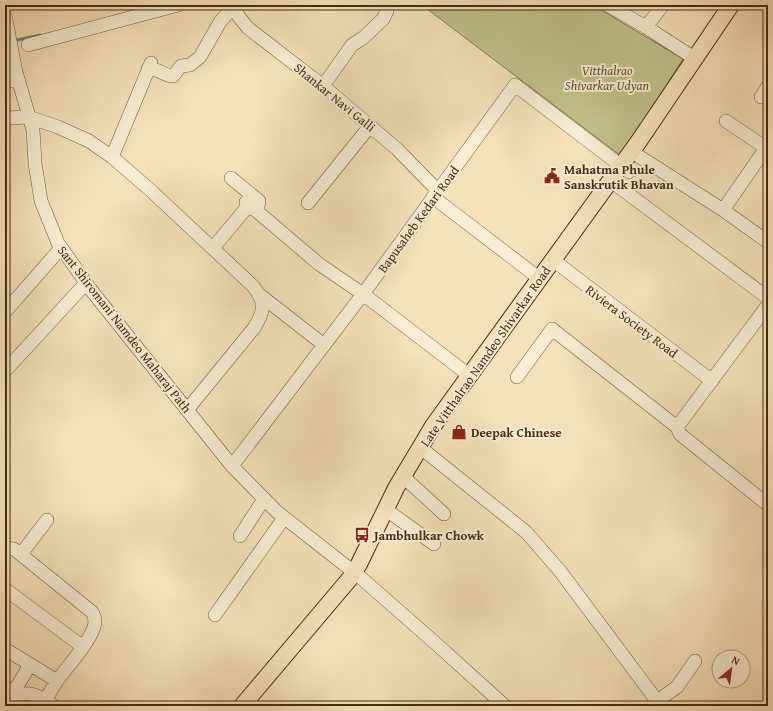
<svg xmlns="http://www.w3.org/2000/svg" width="773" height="711" viewBox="0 0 773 711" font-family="'Gentium Book Plus',serif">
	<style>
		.green { fill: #c1c18c; stroke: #82764e }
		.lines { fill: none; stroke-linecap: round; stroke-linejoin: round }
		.stream { stroke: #788273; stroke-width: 3 }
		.minor-casing { stroke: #6f593a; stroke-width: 14 }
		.major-casing { stroke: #432c0f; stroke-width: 18 }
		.minor { stroke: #f8ecd2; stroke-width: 13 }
		.major { stroke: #f4e1ba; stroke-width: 16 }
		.labels { text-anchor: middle; stroke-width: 4; stroke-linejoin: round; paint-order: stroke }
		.park-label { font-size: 13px; font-style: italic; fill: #62512e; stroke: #f8ecd2 }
		.street-label { font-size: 13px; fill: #432c0f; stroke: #f8ecd2 }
		.poi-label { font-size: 13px; font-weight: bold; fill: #432c0f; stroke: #f8ecd2; text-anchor: start }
	</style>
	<rect width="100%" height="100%" fill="#f4e1ba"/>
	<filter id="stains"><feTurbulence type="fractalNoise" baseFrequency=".005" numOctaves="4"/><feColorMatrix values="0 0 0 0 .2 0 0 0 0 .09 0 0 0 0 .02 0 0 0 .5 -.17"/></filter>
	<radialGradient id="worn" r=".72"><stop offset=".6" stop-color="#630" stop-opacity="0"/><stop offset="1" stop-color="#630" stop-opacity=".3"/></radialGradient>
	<!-- green -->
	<path class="green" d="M 422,5 L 593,5 L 683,59 L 621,156 Z"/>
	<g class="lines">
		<!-- stream -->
		<path class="stream" d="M 13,41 L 40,35"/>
		<defs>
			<path id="minor" d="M 233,5 L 239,17 L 248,28 L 323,86 L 397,149 L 438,191
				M 608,5 L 646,27 L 694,58
				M 5,15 L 16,72 L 33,130 L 35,163 L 41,201 L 58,243 L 91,290 L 232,466 L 276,511 L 360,577 L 433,641 L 505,706
				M 646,27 L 663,5
				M 28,45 L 178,5
				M 148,69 C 160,68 163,76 173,76 L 181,66 L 190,65 L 200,57 L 220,22 L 233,7
				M 5,81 L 19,81
				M 323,86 L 352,45 L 363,38 L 383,19 L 387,11 L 387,5
				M 761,97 L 768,86
				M 5,118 L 29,117 L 58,127 L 89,141 L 112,157 L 148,188 L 253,286 C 266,303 265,310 254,328 L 187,410
				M 726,121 L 766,148
				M 112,157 L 151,63
				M 640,157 L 723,210 L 768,242
				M 231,178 L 259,201 L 258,207 L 253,209
				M 619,187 L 768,298
				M 433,197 L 540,279
				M 246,202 L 319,264 L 363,294 L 470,376
				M 308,203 L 370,126
				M 723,210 L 768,145
				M 213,248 L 249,205
				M 553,260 L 712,381
				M 260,295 L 324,345
				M 768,305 L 677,427 L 680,434 L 768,505
				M 5,312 L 61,248
				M 5,371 L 86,283
				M 517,377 L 552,329 L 677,427
				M 426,452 L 526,532 L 560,571 L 657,701 L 677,687 L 695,661
				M 232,466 L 363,294 L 515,85 L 629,172
				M 408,481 L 444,514
				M 392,514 L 434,544
				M 240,536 L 264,499
				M 5,548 L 14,549 L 92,612 C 95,617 96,621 94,627 C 89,643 67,667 57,681
				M 21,554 L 47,520
				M 5,589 L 83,647
				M 215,615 L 284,518
				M 5,649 L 57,681 L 45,700
				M 5,687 L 13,693 L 30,665
				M 5,706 L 13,693 C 21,696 23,693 30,694 C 38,695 47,701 54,706"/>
			<path id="major" d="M 242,706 L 352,576 L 359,564 L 396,488 L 433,426 L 639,141 L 731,5"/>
		</defs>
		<!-- minor casing -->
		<use href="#minor" class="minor-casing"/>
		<!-- major casing -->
		<use href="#major" class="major-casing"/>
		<!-- minor -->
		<use href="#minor" class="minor"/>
		<!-- major -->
		<use href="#major" class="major"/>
	</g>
	<!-- icons -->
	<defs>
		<symbol id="civic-bare" viewBox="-9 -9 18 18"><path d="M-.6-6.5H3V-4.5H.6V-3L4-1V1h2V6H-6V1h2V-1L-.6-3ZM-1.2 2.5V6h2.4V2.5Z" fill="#8f2418" stroke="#f8ecd2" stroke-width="2.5" paint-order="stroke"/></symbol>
		<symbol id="shop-bare" viewBox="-9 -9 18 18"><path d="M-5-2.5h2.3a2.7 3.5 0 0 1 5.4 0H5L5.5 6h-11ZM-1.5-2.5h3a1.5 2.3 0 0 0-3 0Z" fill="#8f2418" stroke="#f8ecd2" stroke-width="2.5" paint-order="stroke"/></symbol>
		<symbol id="bus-bare" viewBox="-9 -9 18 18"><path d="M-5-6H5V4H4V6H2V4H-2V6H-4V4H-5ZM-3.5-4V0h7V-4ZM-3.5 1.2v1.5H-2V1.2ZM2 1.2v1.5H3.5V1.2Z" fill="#8f2418" stroke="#f8ecd2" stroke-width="2.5" paint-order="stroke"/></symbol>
	</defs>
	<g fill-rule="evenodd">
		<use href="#civic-bare" x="541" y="165" width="22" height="22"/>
		<use href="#shop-bare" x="448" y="421" width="22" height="22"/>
		<use href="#bus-bare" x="351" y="524" width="22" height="22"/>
	</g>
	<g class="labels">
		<!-- park labels -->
		<g class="park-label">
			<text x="607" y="75">Vitthalrao<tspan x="607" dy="15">Shivarkar Udyan</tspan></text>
		</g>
		<!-- street labels -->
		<g class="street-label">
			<text transform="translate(335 97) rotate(39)" y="5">Shankar Navi Galli</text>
			<text transform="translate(418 219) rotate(-54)" y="5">Bapusaheb Kedari Road</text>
			<text transform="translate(632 321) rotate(37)" y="5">Riviera Society Road</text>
			<text transform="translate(125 329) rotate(52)" y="5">Sant Shiromani Namdeo Maharaj Path</text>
			<text transform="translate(485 356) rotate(-55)" y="5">Late Vitthalrao Namdeo Shivarkar Road</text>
		</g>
		<!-- poi labels -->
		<g class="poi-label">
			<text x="564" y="174">Mahatma Phule<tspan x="564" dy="15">Sanskrutik Bhavan</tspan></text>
			<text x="471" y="437">Deepak Chinese</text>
			<text x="374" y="540">Jambhulkar Chowk</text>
		</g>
	</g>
	<!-- margin -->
	<rect width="773" height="711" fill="none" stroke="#f4e1ba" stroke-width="20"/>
	<rect x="6" y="6" width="761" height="699" fill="none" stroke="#432c0f" stroke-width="2"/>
	<rect x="10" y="10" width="753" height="691" fill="none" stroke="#432c0f"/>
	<!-- north arrow -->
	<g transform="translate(731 669) rotate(29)"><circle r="19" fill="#f8ecd2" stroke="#b09f84"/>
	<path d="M0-3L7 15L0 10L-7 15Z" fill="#8f2418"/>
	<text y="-6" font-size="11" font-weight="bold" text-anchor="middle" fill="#432c0f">N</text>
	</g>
	<rect width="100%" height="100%" filter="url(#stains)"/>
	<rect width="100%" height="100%" fill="url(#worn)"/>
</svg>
